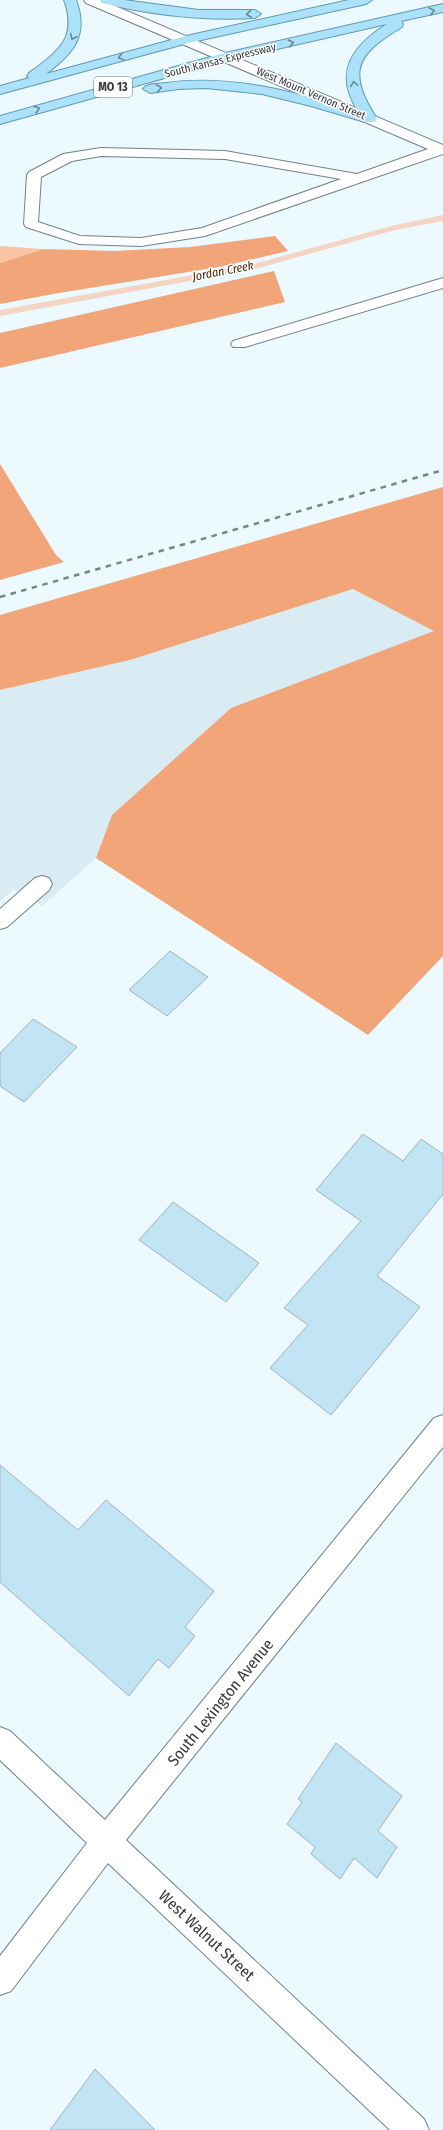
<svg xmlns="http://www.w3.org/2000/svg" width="443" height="2130" viewBox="0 0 443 2130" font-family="'Fira Sans Condensed',sans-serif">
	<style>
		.built { fill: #d9ecf4 }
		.green { fill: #fac4a5 }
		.forest { fill: #f1a578 }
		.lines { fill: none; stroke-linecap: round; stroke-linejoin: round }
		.stream { fill: #f4d4c2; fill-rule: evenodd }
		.building { fill: #c2e5f6; stroke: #a4b2b9 }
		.minor-casing { stroke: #738187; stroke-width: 2 }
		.major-casing { stroke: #5e9ab4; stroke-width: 2 }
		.minor { fill: #fff; fill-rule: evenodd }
		.major { fill: #ace2f9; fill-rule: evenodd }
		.rail { stroke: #7b8386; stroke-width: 2.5; stroke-dasharray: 5.5 5.5; stroke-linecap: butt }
		.oneway { stroke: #6a8691 }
		.labels { text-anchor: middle; stroke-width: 3; stroke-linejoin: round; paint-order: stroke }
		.far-street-label { font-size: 11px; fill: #343a3c; stroke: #fff }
		.shield { fill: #fff; stroke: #717576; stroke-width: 1 }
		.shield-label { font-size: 12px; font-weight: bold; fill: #343a3c }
		.far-water-label { font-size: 12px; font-style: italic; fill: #512200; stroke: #fff }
		.near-street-label { font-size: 16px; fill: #343a3c; stroke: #fff }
	</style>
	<rect width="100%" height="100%" fill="#ecf9fe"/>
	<!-- built -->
	<path class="built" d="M 353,589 L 435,631 L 231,708 L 112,815 L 96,858 L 42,906 L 14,889 L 0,901 L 0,690 L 130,660 Z"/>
	<!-- green -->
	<path class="green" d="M 0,246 L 44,249 L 0,263 Z"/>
	<!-- forest -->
	<path class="forest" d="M 275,236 L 288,251 L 219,267 L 53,294 L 0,304 L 0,263 L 44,249 L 115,251 L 190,247 Z
		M 274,271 L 285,302 L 0,368 L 0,333 Z
		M 0,464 L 56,555 L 64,562 L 0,580 Z
		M 443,487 L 443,956 L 368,1035 L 96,858 L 112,815 L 231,708 L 434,631 L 353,589 L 130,660 L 0,690 L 0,615 Z"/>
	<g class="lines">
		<!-- stream -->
		<path class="stream" d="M 443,215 L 443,221 L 395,230 L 255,269 L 0,316 L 0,310 L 254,264 L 391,226 Z"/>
	</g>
	<!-- building -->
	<path class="building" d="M 170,951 L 208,977 L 167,1016 L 129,990 Z
		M 33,1019 L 77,1047 L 24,1102 L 0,1086 L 0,1053 Z
		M 363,1134 L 403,1161 L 421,1139 L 443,1154 L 443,1194 L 377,1276 L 420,1307 L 331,1415 L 270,1368 L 308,1325 L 284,1308 L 361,1221 L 316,1190 Z
		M 173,1202 L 259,1263 L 226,1302 L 139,1240 Z
		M 0,1465 L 78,1530 L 106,1500 L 214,1591 L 185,1627 L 195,1636 L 169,1668 L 158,1659 L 129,1696 L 0,1582 Z
		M 336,1743 L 402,1796 L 378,1831 L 397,1847 L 377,1878 L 354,1858 L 340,1879 L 311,1854 L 315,1847 L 287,1824 L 302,1802 L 298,1799 Z
		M 95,2069 L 155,2130 L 50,2130 Z"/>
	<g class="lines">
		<defs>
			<path id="minor" d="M 84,0 L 101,0 L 443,145 L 443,154 L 205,236 L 141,246 L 79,244 L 26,227 L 24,224 L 27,175 L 29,172 L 63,154 L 101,148 L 225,151 L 357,174 L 428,149 L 86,3 ZM 101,156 L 225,159 L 341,179 L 202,228 L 141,238 L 80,236 L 38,222 L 41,177 L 72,161 Z
				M 443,278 L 443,288 L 245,347 L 233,347 L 231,344 L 233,341 Z
				M 42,876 L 49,878 L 52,884 L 49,890 L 7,927 L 0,929 L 0,909 L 35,878 Z
				M 443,1415 L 443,1447 L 126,1840 L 424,2119 L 429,2130 L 390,2130 L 108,1863 L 11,1991 L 0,1995 L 0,1956 L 87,1843 L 0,1760 L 0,1727 L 10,1731 L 105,1820 L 434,1418 Z"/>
			<path id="major" d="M 64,0 L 76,0 C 89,35 74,53 46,74 L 186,36 L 349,0 L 372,0 L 366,4 L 188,43 L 0,94 L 0,86 L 29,78 L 27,76 L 29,73 C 58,52 78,38 64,0 Z
				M 100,0 L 124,0 L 199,10 L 255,10 L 261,14 L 255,18 C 203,21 152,15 102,3 Z
				M 443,4 L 443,12 L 401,21 L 403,24 L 402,27 C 355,55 347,72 377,119 L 375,122 L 365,122 L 311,106 L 262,94 L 206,88 L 178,89 L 150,93 L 143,89 C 147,83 159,84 166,83 C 231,74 296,92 358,111 C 333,73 352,46 387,24 L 229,60 L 0,124 L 0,116 L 221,54 Z"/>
		</defs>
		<!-- minor casing -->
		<use href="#minor" class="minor-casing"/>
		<!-- major casing -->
		<use href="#major" class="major-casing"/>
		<!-- minor -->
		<use href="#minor" class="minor"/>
		<!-- major -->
		<use href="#major" class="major"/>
		<!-- rail -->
		<path class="rail" d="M 0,597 L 443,470"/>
	</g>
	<!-- one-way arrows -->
	<defs><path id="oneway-chevron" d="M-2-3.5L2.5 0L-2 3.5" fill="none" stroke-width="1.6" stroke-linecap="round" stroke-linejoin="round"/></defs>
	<g class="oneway">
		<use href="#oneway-chevron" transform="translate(432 11) rotate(-13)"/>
		<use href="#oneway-chevron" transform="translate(249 14) rotate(175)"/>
		<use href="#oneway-chevron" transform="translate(73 37) rotate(117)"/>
		<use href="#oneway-chevron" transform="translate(291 43) rotate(-13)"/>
		<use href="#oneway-chevron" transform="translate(121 57) rotate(165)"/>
		<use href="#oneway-chevron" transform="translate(354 84) rotate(-98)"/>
		<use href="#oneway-chevron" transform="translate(159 88) rotate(-8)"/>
		<use href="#oneway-chevron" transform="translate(37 109) rotate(-17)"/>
	</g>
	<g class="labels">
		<!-- far-street labels -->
		<g class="far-street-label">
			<text transform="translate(220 60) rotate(-14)" y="4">South Kansas Expressway</text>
			<text transform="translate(311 93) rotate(23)" y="4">West Mount Vernon Street</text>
		</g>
		<!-- shield labels -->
		<rect class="shield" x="94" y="77" width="38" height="20" rx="3"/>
		<g class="shield-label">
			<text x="113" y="91">MO 13</text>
		</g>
		<!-- far-water labels -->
		<g class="far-water-label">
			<text transform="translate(223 271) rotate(-11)" y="4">Jordan Creek</text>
		</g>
		<!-- near-street labels -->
		<g class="near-street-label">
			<text transform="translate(220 1702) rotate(-51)" y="6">South Lexington Avenue</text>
			<text transform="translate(207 1935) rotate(43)" y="6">West Walnut Street</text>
		</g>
	</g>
</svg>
